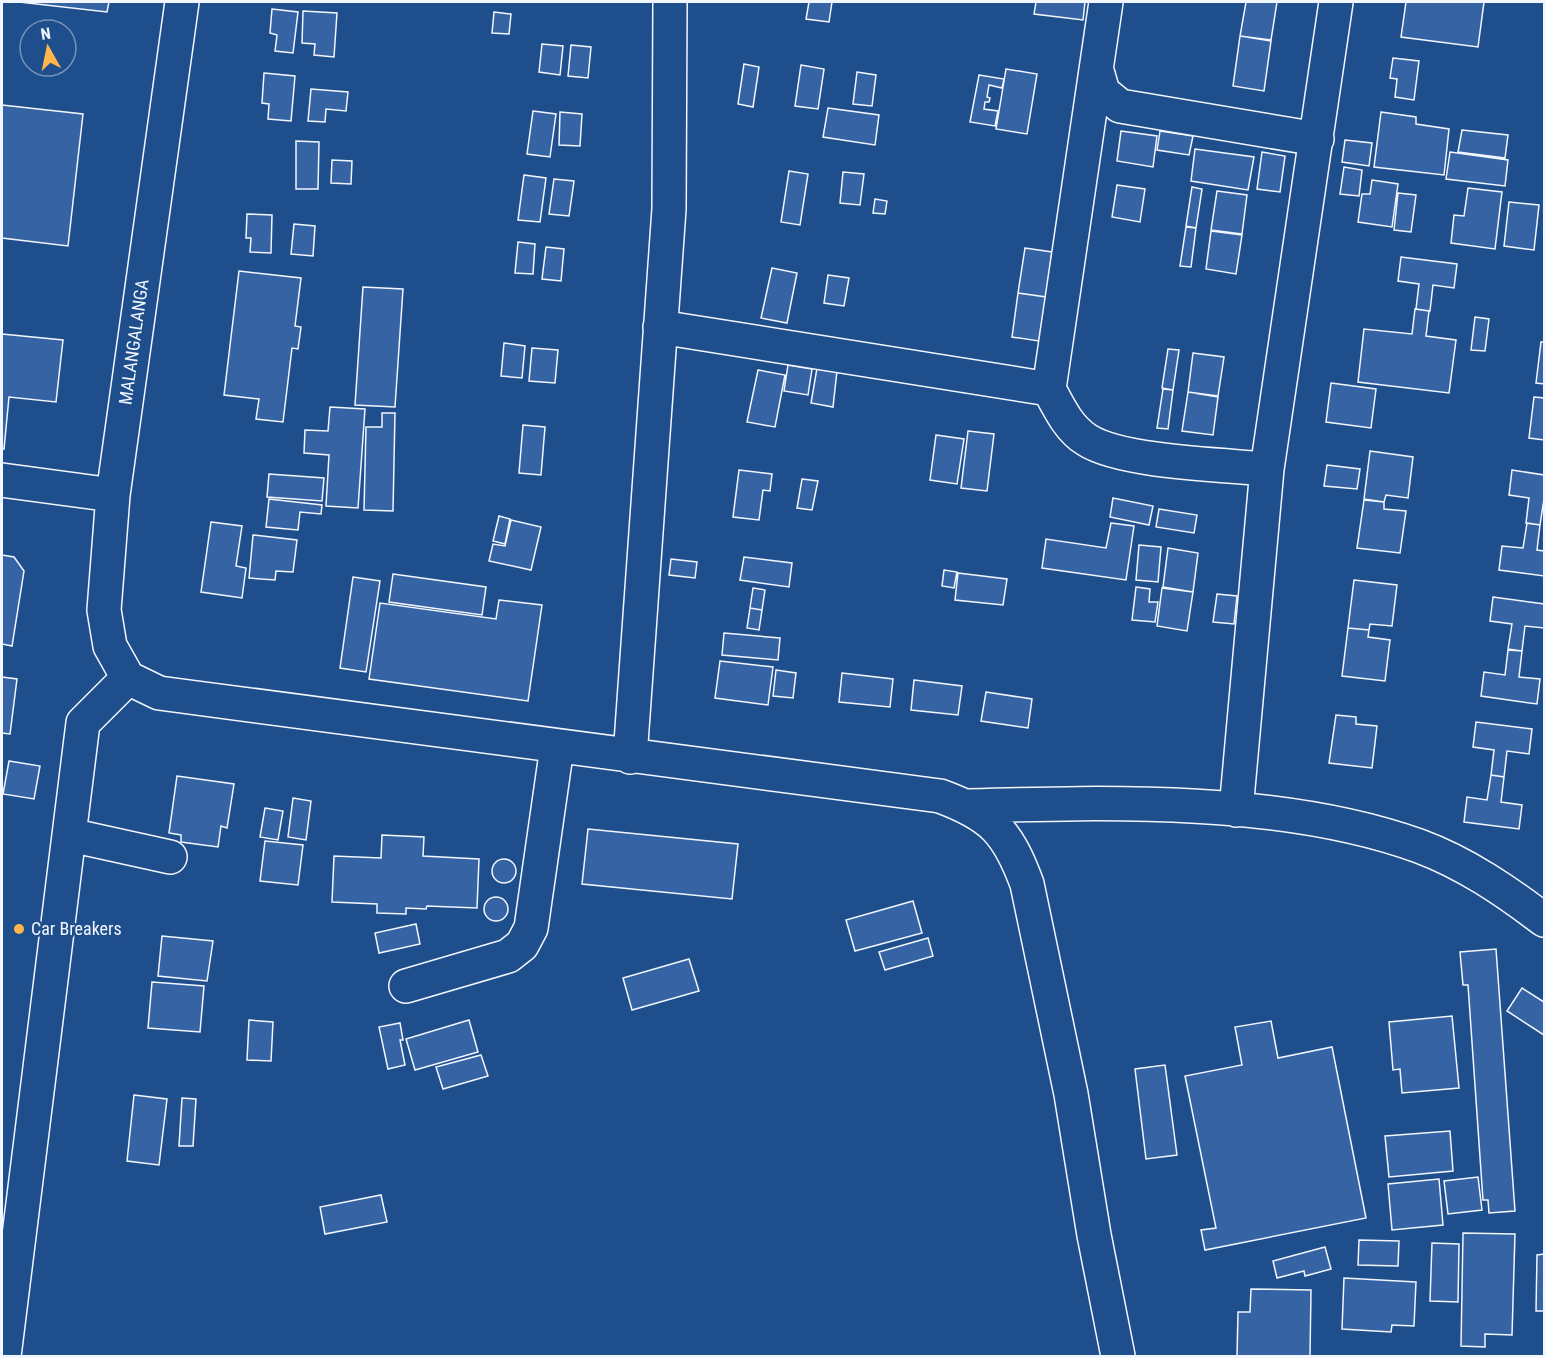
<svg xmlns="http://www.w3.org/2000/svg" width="1546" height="1358" viewBox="0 0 1546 1358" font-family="'Roboto Condensed',sans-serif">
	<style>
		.building { fill: #3563a3; stroke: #f2f6ff; stroke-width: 1.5 }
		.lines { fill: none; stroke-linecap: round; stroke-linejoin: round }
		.minor-casing { stroke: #f2f6ff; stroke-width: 36 }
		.minor { stroke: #1f4e8c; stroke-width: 33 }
		.poi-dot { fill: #ffb74d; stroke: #1f4e8c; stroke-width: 2 }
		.labels { text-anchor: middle; stroke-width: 4.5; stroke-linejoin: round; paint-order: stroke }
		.street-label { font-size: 18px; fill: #f2f6ff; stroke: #1f4e8c }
		.poi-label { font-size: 18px; fill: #f2f6ff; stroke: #1f4e8c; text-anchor: start }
	</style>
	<rect width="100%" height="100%" fill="#1f4e8c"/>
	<!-- building -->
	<path class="building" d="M 19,2 L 109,2 L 107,12 Z
		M 809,2 L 832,2 L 829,22 L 806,19 Z
		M 1036,2 L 1085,2 L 1083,20 L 1034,14 Z
		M 1246,2 L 1277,2 L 1271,40 L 1240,36 Z
		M 1406,2 L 1484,2 L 1478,47 L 1401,37 Z
		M 272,9 L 298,12 L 293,53 L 275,51 L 277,35 L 270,33 Z
		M 303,11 L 337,13 L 334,57 L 314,55 L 315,44 L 302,43 Z
		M 494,12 L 511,14 L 509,34 L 492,33 Z
		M 1240,36 L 1271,41 L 1264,91 L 1233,86 Z
		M 542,44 L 563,46 L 560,75 L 539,72 Z
		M 571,45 L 591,47 L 588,78 L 568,76 Z
		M 1393,58 L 1419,61 L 1414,100 L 1395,97 L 1397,79 L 1390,78 Z
		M 744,64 L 759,67 L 753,107 L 738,104 Z
		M 801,65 L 824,69 L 818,109 L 795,106 Z
		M 1006,69 L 1037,74 L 1027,134 L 996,129 Z
		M 857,72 L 876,75 L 872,106 L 853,104 Z
		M 264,73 L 295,76 L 291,121 L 268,119 L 269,104 L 262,103 Z
		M 979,75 L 1004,79 L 1002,88 L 989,85 L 987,97 L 990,98 L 989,102 L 985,102 L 984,109 L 998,111 L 995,126 L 970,122 Z
		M 311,89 L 348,92 L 346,111 L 326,109 L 325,122 L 308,121 Z
		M 2,105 L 83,114 L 68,246 L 2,238 Z
		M 828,108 L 879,115 L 875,145 L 823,137 Z
		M 533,111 L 556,114 L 550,157 L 527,154 Z
		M 560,112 L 582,114 L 580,146 L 559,145 Z
		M 1381,112 L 1416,117 L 1416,124 L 1449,129 L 1444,175 L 1374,167 Z
		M 1462,130 L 1508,135 L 1505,158 L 1458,152 Z
		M 1121,131 L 1157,136 L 1153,167 L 1117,161 Z
		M 1160,131 L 1193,136 L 1189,155 L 1157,150 Z
		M 1345,140 L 1372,143 L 1369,166 L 1342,162 Z
		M 296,141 L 319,142 L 318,189 L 296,189 Z
		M 1195,149 L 1254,157 L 1248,190 L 1191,181 Z
		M 1262,152 L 1285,156 L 1280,192 L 1257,189 Z
		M 1450,152 L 1508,160 L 1505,186 L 1446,179 Z
		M 332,160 L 352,161 L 351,184 L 331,183 Z
		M 1344,167 L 1362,170 L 1359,196 L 1340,194 Z
		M 789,171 L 808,174 L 800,225 L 781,222 Z
		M 843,172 L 864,174 L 860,205 L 840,203 Z
		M 524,175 L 546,178 L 540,222 L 518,220 Z
		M 554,179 L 574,181 L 569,216 L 549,214 Z
		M 1372,180 L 1398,184 L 1392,227 L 1358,222 L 1362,194 L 1370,194 Z
		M 1117,185 L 1145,189 L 1140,222 L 1112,217 Z
		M 1192,187 L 1202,189 L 1196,228 L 1186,226 Z
		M 1468,188 L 1502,192 L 1495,249 L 1451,243 L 1454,215 L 1464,216 Z
		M 1217,191 L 1247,195 L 1242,234 L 1211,230 Z
		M 1398,193 L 1416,195 L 1411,232 L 1394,230 Z
		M 875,199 L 887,201 L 885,214 L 873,213 Z
		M 1509,202 L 1539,205 L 1534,250 L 1504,246 Z
		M 247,214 L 272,215 L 271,253 L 250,252 L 251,238 L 246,238 Z
		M 294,224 L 315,226 L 313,256 L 291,254 Z
		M 1186,227 L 1196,228 L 1191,267 L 1180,266 Z
		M 1211,231 L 1242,235 L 1236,274 L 1206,269 Z
		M 518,242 L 535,244 L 533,274 L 515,273 Z
		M 546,247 L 564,249 L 561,281 L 542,279 Z
		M 1025,248 L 1052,252 L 1046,297 L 1018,293 Z
		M 1401,257 L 1457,264 L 1454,288 L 1433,285 L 1430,311 L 1416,309 L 1419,284 L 1398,281 Z
		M 772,268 L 797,273 L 787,323 L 761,318 Z
		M 239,271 L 301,278 L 295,326 L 301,327 L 298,349 L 292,348 L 283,422 L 256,419 L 259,399 L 224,395 Z
		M 828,275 L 849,278 L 844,306 L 824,303 Z
		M 363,287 L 403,289 L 395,407 L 355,405 Z
		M 1018,293 L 1046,297 L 1039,341 L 1012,337 Z
		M 1415,309 L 1429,311 L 1426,336 L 1456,340 L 1449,393 L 1358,382 L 1364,329 L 1412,334 Z
		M 1475,317 L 1489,319 L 1485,351 L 1471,350 Z
		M 2,334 L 63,340 L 56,402 L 9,397 L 4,449 L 2,448 Z
		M 1541,342 L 1544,342 L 1544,384 L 1536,383 Z
		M 504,343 L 525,346 L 522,378 L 501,376 Z
		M 532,348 L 558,350 L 555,383 L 529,381 Z
		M 1168,349 L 1179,350 L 1173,390 L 1162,388 Z
		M 1193,353 L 1224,357 L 1218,396 L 1188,392 Z
		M 788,365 L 812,369 L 808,395 L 784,391 Z
		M 817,368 L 837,371 L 833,407 L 811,403 Z
		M 758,370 L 785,375 L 775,427 L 747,422 Z
		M 1331,383 L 1376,389 L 1371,428 L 1326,422 Z
		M 1163,389 L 1173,390 L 1168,429 L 1157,428 Z
		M 1188,392 L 1218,397 L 1213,435 L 1182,431 Z
		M 1534,397 L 1544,398 L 1544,440 L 1529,438 Z
		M 330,407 L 365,409 L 358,508 L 326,506 L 329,455 L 304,453 L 305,430 L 328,431 Z
		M 382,413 L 395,413 L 393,511 L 364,510 L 366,427 L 382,427 Z
		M 523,425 L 545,427 L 541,475 L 519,473 Z
		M 968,431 L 994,434 L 987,491 L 961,488 Z
		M 936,435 L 964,439 L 957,484 L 930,480 Z
		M 1370,451 L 1413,457 L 1408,498 L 1386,495 L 1384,502 L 1364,499 Z
		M 1327,465 L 1360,469 L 1357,489 L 1324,486 Z
		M 739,470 L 772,474 L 770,491 L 763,490 L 759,520 L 733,517 Z
		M 1512,470 L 1544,475 L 1544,499 L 1540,525 L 1526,523 L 1529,498 L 1509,495 Z
		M 269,474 L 324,478 L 322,501 L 267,497 Z
		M 802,479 L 818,481 L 812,510 L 797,508 Z
		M 1113,498 L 1153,506 L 1149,525 L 1110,517 Z
		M 269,499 L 322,505 L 321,514 L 300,512 L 298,530 L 266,527 Z
		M 1364,500 L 1384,502 L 1384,509 L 1406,511 L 1400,553 L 1357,548 Z
		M 1159,509 L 1197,515 L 1194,533 L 1156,527 Z
		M 499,516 L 510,519 L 505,544 L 493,541 Z
		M 511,520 L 541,527 L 531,570 L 489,561 L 493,544 L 505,546 Z
		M 211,522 L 242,526 L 236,566 L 246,568 L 242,598 L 201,592 Z
		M 1111,523 L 1134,526 L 1126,580 L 1042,568 L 1046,539 L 1106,548 Z
		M 1527,523 L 1540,525 L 1537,550 L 1544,551 L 1544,576 L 1499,570 L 1502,546 L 1523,548 Z
		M 253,535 L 297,540 L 293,572 L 276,571 L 275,580 L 249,578 Z
		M 1139,545 L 1161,547 L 1158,582 L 1136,580 Z
		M 1168,548 L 1198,553 L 1193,592 L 1163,587 Z
		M 2,555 L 14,557 L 24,571 L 12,646 L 2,644 Z
		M 744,557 L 792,563 L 789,587 L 740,580 Z
		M 671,559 L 697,562 L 695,578 L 669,575 Z
		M 944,570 L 957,572 L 954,588 L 942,586 Z
		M 958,573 L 1007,579 L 1003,605 L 955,600 Z
		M 393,574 L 486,587 L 482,615 L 389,602 Z
		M 353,577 L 380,581 L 366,672 L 340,668 Z
		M 1354,580 L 1397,585 L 1392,626 L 1370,624 L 1369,630 L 1348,628 Z
		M 1136,587 L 1150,589 L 1149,602 L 1158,602 L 1155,622 L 1132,620 Z
		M 753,588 L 765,590 L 762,610 L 750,608 Z
		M 1162,588 L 1193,592 L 1187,631 L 1157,626 Z
		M 1217,594 L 1237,596 L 1234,624 L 1213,622 Z
		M 1493,597 L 1544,604 L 1544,628 L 1525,626 L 1522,651 L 1508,649 L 1512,624 L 1490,621 Z
		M 499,600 L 542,605 L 528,701 L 369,679 L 380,603 L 496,619 Z
		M 750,608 L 762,610 L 759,630 L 747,628 Z
		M 1348,628 L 1369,630 L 1368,637 L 1390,640 L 1385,681 L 1342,676 Z
		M 724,633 L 780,638 L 778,660 L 722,655 Z
		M 1508,650 L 1522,651 L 1519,677 L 1540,679 L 1537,704 L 1481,696 L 1484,672 L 1505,675 Z
		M 720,661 L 773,667 L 768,705 L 715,698 Z
		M 776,670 L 796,673 L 793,698 L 773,696 Z
		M 842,673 L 893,679 L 890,707 L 839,702 Z
		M 2,677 L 17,679 L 10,734 L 2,733 Z
		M 914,680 L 962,686 L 958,715 L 911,710 Z
		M 986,692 L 1032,699 L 1028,728 L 981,721 Z
		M 1336,715 L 1356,717 L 1356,724 L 1377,726 L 1372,768 L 1329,763 Z
		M 1476,722 L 1532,729 L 1529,754 L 1507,751 L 1504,777 L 1491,775 L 1494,750 L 1473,747 Z
		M 9,761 L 40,766 L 34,799 L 3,794 Z
		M 1491,775 L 1504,777 L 1501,802 L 1522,805 L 1519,829 L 1464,822 L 1467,797 L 1487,800 Z
		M 177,776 L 234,784 L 227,828 L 221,826 L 218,847 L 181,842 L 181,835 L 169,833 Z
		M 293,798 L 311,801 L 306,840 L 288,837 Z
		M 265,808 L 283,811 L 278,840 L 260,837 Z
		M 588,829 L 738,844 L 732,899 L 582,884 Z
		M 382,835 L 424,837 L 423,856 L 479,859 L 477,908 L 427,906 L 426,909 L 406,908 L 406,914 L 377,913 L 377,904 L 332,902 L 334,856 L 381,858 Z
		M 265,841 L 303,845 L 298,885 L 260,881 Z
		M492 871a12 12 0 1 1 24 0a12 12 0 1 1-24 0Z
		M484 909a12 12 0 1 1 24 0a12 12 0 1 1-24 0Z
		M 913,901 L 922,933 L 855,951 L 846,920 Z
		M 416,924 L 420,944 L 379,953 L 375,933 Z
		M 162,936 L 213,941 L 207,981 L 158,976 Z
		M 928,938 L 933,956 L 885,970 L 879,952 Z
		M 1496,949 L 1515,1211 L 1489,1213 L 1488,1200 L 1483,1200 L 1468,985 L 1463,985 L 1460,952 Z
		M 689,959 L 699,991 L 632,1010 L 623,978 Z
		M 152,982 L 204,986 L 200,1032 L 148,1028 Z
		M 1522,988 L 1544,1002 L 1544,1035 L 1507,1011 Z
		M 1452,1016 L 1459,1088 L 1402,1093 L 1400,1069 L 1393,1070 L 1389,1022 Z
		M 249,1020 L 273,1022 L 271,1061 L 247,1060 Z
		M 469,1020 L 478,1052 L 415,1070 L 406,1039 Z
		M 1271,1021 L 1278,1058 L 1332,1047 L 1366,1218 L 1205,1250 L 1201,1230 L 1216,1228 L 1185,1076 L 1242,1065 L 1235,1027 Z
		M 400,1023 L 403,1040 L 400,1040 L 405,1065 L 388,1069 L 379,1027 Z
		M 481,1055 L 488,1076 L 443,1089 L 436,1067 Z
		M 1165,1065 L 1177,1155 L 1146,1159 L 1135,1069 Z
		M 134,1095 L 167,1099 L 159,1165 L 127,1161 Z
		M 182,1098 L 196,1099 L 193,1146 L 179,1146 Z
		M 1450,1131 L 1453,1171 L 1389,1177 L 1385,1136 Z
		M 1478,1177 L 1482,1210 L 1448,1214 L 1444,1181 Z
		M 1439,1179 L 1443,1225 L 1392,1230 L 1388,1184 Z
		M 381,1195 L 387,1222 L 325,1234 L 320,1207 Z
		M 1463,1233 L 1515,1234 L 1512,1335 L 1485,1334 L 1485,1347 L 1461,1346 Z
		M 1359,1240 L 1399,1241 L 1398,1266 L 1358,1265 Z
		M 1432,1243 L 1459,1244 L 1458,1302 L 1430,1301 Z
		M 1325,1247 L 1331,1269 L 1305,1276 L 1304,1271 L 1277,1278 L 1273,1261 Z
		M 1544,1254 L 1544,1311 L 1536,1311 L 1537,1255 Z
		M 1344,1278 L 1416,1282 L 1414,1326 L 1392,1325 L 1391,1332 L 1342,1329 Z
		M 1251,1289 L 1311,1290 L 1310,1356 L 1237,1356 L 1238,1312 L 1250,1312 Z"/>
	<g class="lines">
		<defs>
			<path id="minor" d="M 1106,2 L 1049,389 C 1059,408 1069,429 1087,440 C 1121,462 1223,465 1267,469
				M 1097,71 L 1103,92 L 1120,106 L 1317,139
				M 660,327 L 1049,389
				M 2,480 L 113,495
				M 128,678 L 159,693 L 940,796 C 992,815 1008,832 1027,884 L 1071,1094 L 1094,1235 L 1118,1356
				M 128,678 L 110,646 L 104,610 L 113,495 L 182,2
				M 630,757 L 669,209 L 670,2
				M 967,806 C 1110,802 1284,797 1419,846 C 1465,863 1506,891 1544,920
				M 1236,810 L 1267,469 L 1336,2
				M 70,835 L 170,857
				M 406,986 L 508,956 L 522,945 L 531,928 L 557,747
				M 4,1356 L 83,723 L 128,678"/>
		</defs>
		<!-- minor casing -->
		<use href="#minor" class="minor-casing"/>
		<!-- minor -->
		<use href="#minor" class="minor"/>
	</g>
	<!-- markers -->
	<circle class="poi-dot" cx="19" cy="929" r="6"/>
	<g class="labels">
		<!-- street labels -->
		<g class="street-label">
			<text transform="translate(134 342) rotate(-82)" y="6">MALANGALANGA</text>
		</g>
		<!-- poi labels -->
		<g class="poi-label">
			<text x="31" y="935">Car Breakers</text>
		</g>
	</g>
	<!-- border -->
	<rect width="1546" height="1358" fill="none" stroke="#f2f6ff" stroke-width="6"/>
	<!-- north arrow -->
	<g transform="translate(48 48) rotate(351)"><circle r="28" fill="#1f4e8c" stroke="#7391ba" stroke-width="1.5"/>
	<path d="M0-4.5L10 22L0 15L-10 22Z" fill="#ffb74d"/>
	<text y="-9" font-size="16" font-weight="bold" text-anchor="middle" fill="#f2f6ff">N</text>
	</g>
</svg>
